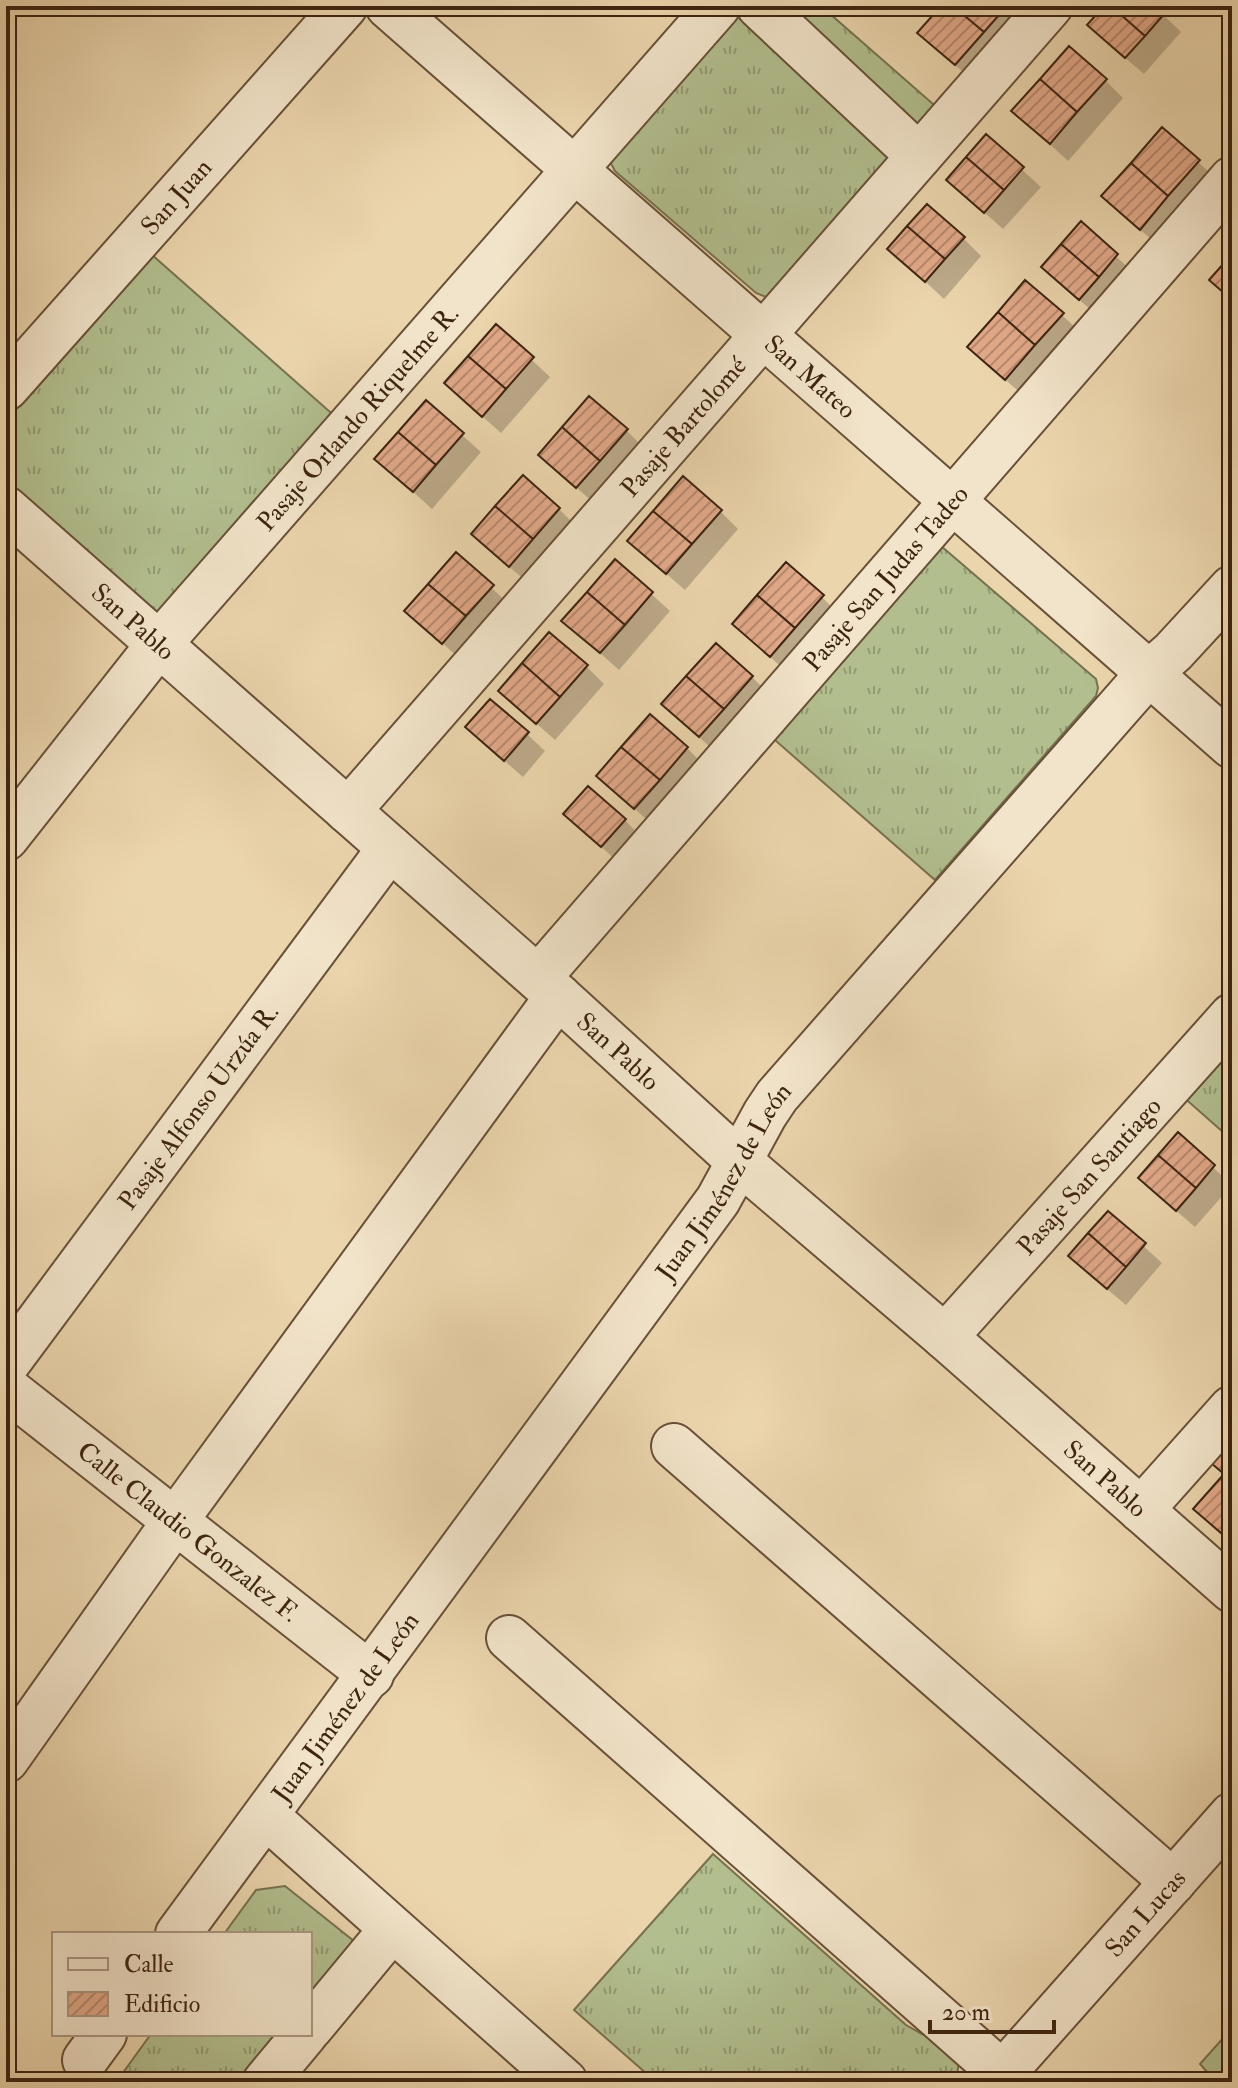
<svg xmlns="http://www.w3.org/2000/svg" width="1238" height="2088" viewBox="0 0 1238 2088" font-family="'IM FELL Double Pica',serif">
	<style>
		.grass { fill: url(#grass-tufts); stroke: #787150; stroke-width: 2 }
		.pitch { fill: #b2be8e; stroke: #787150; stroke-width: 2 }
		.shadow { fill: #0003 }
		.building { fill: url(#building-hatch); stroke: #3d2411; stroke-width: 2 }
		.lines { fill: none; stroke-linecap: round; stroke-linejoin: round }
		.minor-casing { stroke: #685038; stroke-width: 48 }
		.minor { stroke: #f2e4ca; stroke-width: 44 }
		.labels { text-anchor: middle; stroke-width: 8; stroke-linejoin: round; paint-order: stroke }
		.street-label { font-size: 26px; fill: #3d2411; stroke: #f2e4ca }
	</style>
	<defs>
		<pattern id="grass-tufts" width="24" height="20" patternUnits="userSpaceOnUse" patternTransform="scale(2)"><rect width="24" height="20" fill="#b2be8e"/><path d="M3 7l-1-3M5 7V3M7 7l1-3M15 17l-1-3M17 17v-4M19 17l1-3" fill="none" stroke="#929a73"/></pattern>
		<pattern id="building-hatch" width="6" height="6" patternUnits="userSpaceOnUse" patternTransform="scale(2)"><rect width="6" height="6" fill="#e2a989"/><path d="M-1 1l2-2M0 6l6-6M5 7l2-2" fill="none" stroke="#b8896f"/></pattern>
	</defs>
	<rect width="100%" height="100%" fill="#ebd5ad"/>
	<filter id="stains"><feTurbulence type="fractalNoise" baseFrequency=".0025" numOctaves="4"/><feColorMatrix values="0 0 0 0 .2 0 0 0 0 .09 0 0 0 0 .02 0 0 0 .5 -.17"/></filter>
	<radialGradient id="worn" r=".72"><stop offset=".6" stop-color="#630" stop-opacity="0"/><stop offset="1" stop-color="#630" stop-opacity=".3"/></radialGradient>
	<!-- grass -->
	<path class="grass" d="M 732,6 L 821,6 L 941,111 L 771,299 L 756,293 L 615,171 L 608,158 Z
		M 151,254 L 338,419 L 162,614 L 153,612 L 6,486 L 6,421 Z
		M 941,546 L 1096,679 L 1098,688 L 1096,696 L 935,880 L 768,734 Z
		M 1232,1038 L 1232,1140 L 1181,1095 Z
		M 713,1854 L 906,2025 L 922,2034 L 943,2041 L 959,2061 L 956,2082 L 656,2082 L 574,2010 Z
		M 285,1886 L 360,1946 L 310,2007 L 310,1934 L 224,1934 L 256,1890 Z
		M 151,2034 L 288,2034 L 248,2082 L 125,2082 L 120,2077 Z"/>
	<!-- pitch -->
	<path class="pitch" d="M 1232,2028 L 1232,2082 L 1216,2082 L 1200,2064 Z"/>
	<!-- shadow -->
	<path class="shadow" d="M 943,6 L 1016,6 L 1029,19 L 974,82 L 920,33 Z
		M 1106,6 L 1154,6 L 1181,32 L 1144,74 L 1108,43 Z
		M 1105,80 L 1123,98 L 1068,161 L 1014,111 Z
		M 1162,130 L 1217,179 L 1159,246 L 1122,214 Z
		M 986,137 L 1041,187 L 1003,229 L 967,197 Z
		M 1081,224 L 1135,274 L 1098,316 L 1062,285 Z
		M 963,238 L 981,256 L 944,299 L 890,249 Z
		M 1062,315 L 1080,332 L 1024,396 L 988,365 Z
		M 497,327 L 550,377 L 501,433 L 465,401 Z
		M 426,403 L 481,452 L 432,509 L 377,459 Z
		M 626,430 L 644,448 L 595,504 L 559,472 Z
		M 559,509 L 577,527 L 528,583 L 492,552 Z
		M 720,511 L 738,529 L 685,590 L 648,558 Z
		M 456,555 L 510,605 L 461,660 L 407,611 Z
		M 615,561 L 670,611 L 619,670 L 564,621 Z
		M 822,597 L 840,615 L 789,674 L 734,624 Z
		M 586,666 L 604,684 L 555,740 L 519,708 Z
		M 752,677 L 770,695 L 718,754 L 682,722 Z
		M 527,734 L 545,751 L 523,777 L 486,745 Z
		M 687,748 L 705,766 L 653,825 L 617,793 Z
		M 566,814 L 625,820 L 642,838 L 620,864 Z
		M 1178,1135 L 1232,1185 L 1195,1227 L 1159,1196 Z
		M 1108,1214 L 1162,1263 L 1126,1305 L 1089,1274 Z
		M 1232,1443 L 1232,1543 L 1213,1526 Z"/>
	<!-- building -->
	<path class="building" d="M 941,6 L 953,6 L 984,32 L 955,65 L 917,33 Z
		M 953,6 L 1007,6 L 984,32 Z
		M 1104,6 L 1111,6 L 1145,36 L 1125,58 L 1087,25 Z
		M 1111,6 L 1157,6 L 1165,13 L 1145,36 Z
		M 1069,46 L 1107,79 L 1077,112 L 1040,79 Z
		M 1040,79 L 1077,112 L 1050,144 L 1011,111 Z
		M 1162,127 L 1200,160 L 1168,196 L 1131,163 Z
		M 986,134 L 1024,167 L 1004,190 L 966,157 Z
		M 966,157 L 1004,190 L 984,213 L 946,180 Z
		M 1131,163 L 1168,196 L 1140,230 L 1101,196 Z
		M 927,204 L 965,237 L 945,259 L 907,226 Z
		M 1081,221 L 1118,254 L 1099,277 L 1061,244 Z
		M 907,226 L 945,259 L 925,282 L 887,249 Z
		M 1061,244 L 1099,277 L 1079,300 L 1041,267 Z
		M 1232,254 L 1232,300 L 1209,280 Z
		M 1025,280 L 1064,313 L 1035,345 L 998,312 Z
		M 998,312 L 1035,345 L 1005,380 L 967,347 Z
		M 496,324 L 534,357 L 506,389 L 468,356 Z
		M 468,356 L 506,389 L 482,417 L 444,383 Z
		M 589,396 L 628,429 L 600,461 L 562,427 Z
		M 426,400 L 464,433 L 436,465 L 398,432 Z
		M 562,427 L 600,461 L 576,488 L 538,455 Z
		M 398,432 L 436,465 L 413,492 L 374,459 Z
		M 523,475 L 560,508 L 533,539 L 495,506 Z
		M 683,476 L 722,510 L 692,544 L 653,511 Z
		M 495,506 L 533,539 L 509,567 L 471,534 Z
		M 653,511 L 692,544 L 666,574 L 627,541 Z
		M 456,552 L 494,585 L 466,616 L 428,584 Z
		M 615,559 L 653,592 L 625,625 L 587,592 Z
		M 786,562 L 824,595 L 795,628 L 757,595 Z
		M 428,584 L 466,616 L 442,644 L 404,611 Z
		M 587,592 L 625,625 L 600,653 L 561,621 Z
		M 757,595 L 795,628 L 770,657 L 732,624 Z
		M 549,632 L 588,665 L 560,697 L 522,663 Z
		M 716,643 L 753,676 L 724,709 L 686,676 Z
		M 522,663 L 560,697 L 536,724 L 498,691 Z
		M 686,676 L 724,709 L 699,737 L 661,704 Z
		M 490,699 L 529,732 L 504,761 L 465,727 Z
		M 650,714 L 688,747 L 660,780 L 621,747 Z
		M 621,747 L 660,780 L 634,809 L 596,776 Z
		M 588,786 L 626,819 L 601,847 L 563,814 Z
		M 1178,1132 L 1215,1165 L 1196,1188 L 1158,1155 Z
		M 1158,1155 L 1196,1188 L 1176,1211 L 1138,1178 Z
		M 1108,1211 L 1146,1243 L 1126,1267 L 1088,1233 Z
		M 1088,1233 L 1126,1267 L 1107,1289 L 1068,1256 Z
		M 1232,1440 L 1232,1521 L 1221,1533 L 1193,1509 L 1224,1474 L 1211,1463 Z"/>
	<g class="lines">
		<defs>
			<g id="minor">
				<path id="s1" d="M 388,6 L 1232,746"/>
				<path d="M 759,6 L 919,156"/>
				<path id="s2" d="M 6,388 L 345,6"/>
				<path id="s3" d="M 6,509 L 558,996 L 740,1162 L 945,1337 L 1232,1590"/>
				<path id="s4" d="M 348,811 L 1050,6"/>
				<path id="s5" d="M 6,838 L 159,644 L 718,6"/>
				<path id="s6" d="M 538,978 L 1232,179"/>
				<path id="s7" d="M 945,1337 L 1232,1016"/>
				<path id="s8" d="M 6,1365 L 390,848"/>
				<path id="s9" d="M 6,1388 L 371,1675"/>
				<path d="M 674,1446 L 1173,1882"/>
				<path d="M 1141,1510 L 1232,1408"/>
				<path d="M 509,1638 L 1003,2074"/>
				<path d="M 6,1760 L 175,1521 L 558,996"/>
				<path d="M 266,1816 L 565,2082"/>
				<path id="s10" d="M 178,1934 L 718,1200 L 765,1114 L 777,1096 L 1149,673 L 1173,652 L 1232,588"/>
				<path d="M 310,2028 L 392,1929"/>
				<path d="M 85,2060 L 104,2034"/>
				<path d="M 265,2082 L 305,2034"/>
				<path id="s11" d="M 995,2082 L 1232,1815"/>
			</g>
		</defs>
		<!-- minor casing -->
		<use href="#minor" class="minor-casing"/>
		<!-- minor -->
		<use href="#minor" class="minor"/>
	</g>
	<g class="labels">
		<!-- street labels -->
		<g class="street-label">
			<text dy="9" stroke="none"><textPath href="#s2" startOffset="256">San Juan</textPath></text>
			<text dy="9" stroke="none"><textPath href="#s1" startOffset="562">San Mateo</textPath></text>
			<text dy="9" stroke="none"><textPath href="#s5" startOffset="548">Pasaje Orlando Riquelme R.</textPath></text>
			<text dy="9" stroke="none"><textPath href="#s4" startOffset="510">Pasaje Bartolomé</textPath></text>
			<text dy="9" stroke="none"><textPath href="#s6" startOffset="530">Pasaje San Judas Tadeo</textPath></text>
			<text dy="9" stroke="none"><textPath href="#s3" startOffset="170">San Pablo</textPath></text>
			<text dy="9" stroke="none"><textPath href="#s3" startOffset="818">San Pablo</textPath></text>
			<text dy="9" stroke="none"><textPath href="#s8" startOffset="322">Pasaje Alfonso Urzúa R.</textPath></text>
			<text dy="9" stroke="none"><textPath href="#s7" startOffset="216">Pasaje San Santiago</textPath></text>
			<text dy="9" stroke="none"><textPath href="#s10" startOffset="930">Juan Jiménez de León</textPath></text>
			<text dy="9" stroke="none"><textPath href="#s3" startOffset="1466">San Pablo</textPath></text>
			<text dy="9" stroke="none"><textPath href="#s9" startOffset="232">Calle Claudio Gonzalez F.</textPath></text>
			<text dy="9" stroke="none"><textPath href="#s10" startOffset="282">Juan Jiménez de León</textPath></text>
			<text dy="9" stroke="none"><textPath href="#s11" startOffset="226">San Lucas</textPath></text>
		</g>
	</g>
	<!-- margin -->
	<rect width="1238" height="2088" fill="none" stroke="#ebd5ad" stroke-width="32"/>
	<rect x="8" y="8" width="1222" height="2072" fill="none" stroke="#3d2411" stroke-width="4"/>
	<rect x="16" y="16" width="1206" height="2056" fill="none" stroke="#3d2411" stroke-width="2"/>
	<!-- legend -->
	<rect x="52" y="1932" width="260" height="104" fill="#f2e4ca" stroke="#aa9780" stroke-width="2"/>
	<rect x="68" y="1958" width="40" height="12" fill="#f2e4ca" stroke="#aa9780" stroke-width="2"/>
	<text x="124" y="1972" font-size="24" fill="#3d2411">Calle</text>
	<rect x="68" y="1992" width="40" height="24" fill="url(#building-hatch)" stroke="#aa9780" stroke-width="2"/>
	<text x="124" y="2012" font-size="24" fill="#3d2411">Edificio</text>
	<!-- scale -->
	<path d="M930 2020v12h124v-12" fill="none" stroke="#3d2411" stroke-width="4"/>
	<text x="942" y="2020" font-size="24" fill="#3d2411" stroke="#f2e4ca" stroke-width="6" paint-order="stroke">20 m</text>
	<rect width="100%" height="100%" filter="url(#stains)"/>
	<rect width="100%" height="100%" fill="url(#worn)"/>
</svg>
